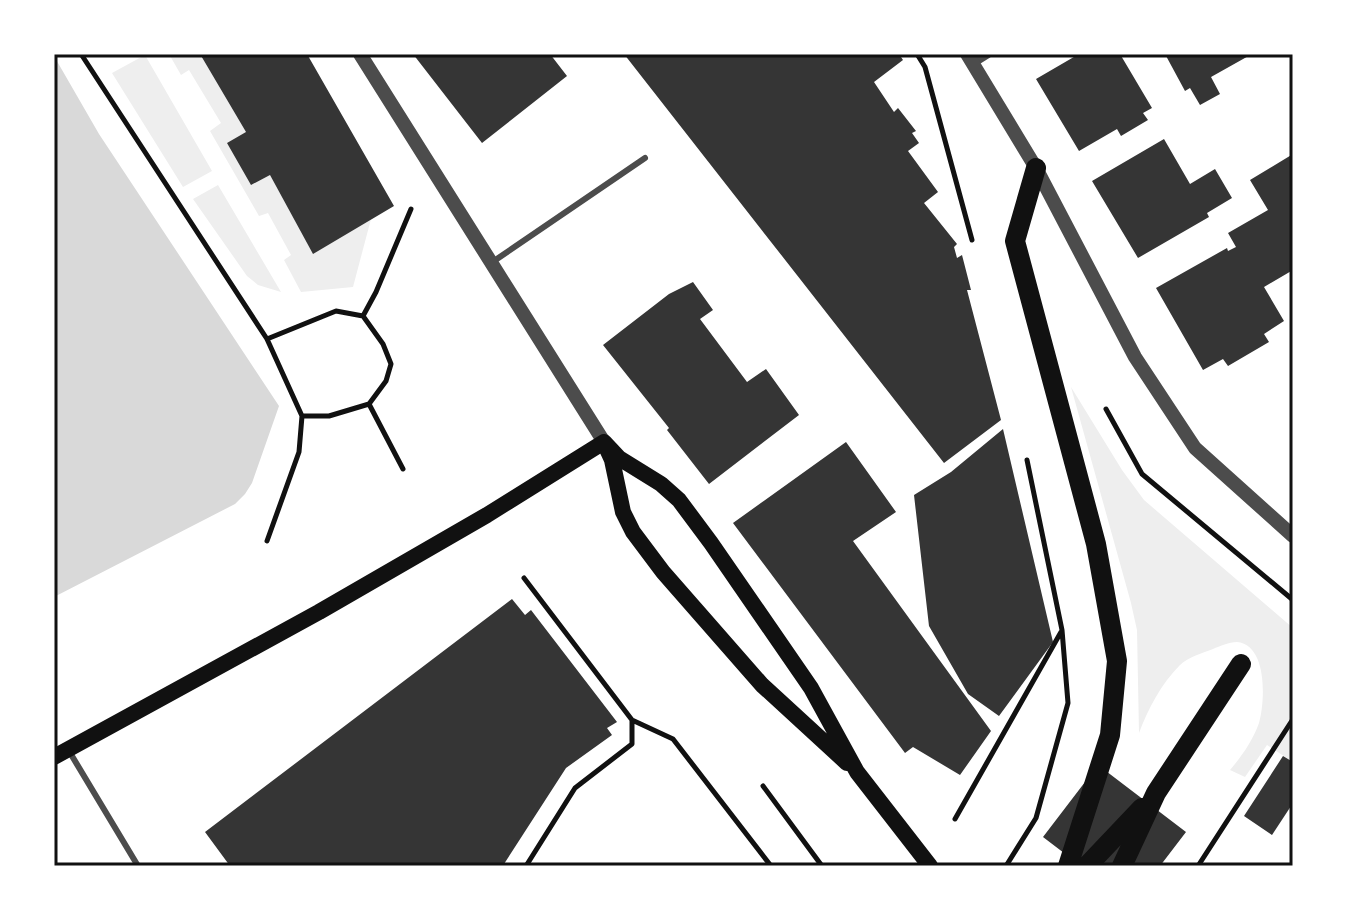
<svg xmlns="http://www.w3.org/2000/svg" width="1347" height="920" viewBox="0 0 1347 920" font-family="'Fira Sans Condensed',sans-serif">
	<style>
		.green { fill: #eee }
		.water { fill: #d9d9d9 }
		.building { fill: #353535 }
		.lines { fill: none; stroke-linecap: round; stroke-linejoin: round }
		.path { stroke: #111; stroke-width: 5 }
		.service { stroke: #4c4c4c; stroke-width: 6 }
		.minor { stroke: #4c4c4c; stroke-width: 8 }
		.tertiary { stroke: #4c4c4c; stroke-width: 14 }
		.secondary { stroke: #111; stroke-width: 16 }
		.primary { stroke: #111; stroke-width: 20 }
		.neatline { fill: none; stroke: #111; stroke-width: 3 }
	</style>
	<rect width="100%" height="100%" fill="#fff"/>
	<!-- green -->
	<path class="green" d="M 169,54 L 200,54 L 246,132 L 251,185 L 270,175 L 313,253 L 371,219 L 353,287 L 301,292 L 284,260 L 291,255 L 268,213 L 259,216 L 210,131 L 221,123 L 189,70 L 181,75 Z
		M 145,55 L 212,171 L 183,187 L 112,73 Z
		M 218,185 L 281,292 L 258,285 L 247,276 L 193,199 Z
		M 1071,387 L 1122,470 L 1144,500 L 1293,628 L 1293,762 L 1267,745 L 1245,777 L 1230,770 C 1242,756 1253,740 1259,723 C 1265,702 1268,645 1237,642 C 1229,642 1220,646 1213,649 C 1203,653 1188,657 1180,665 C 1161,684 1148,709 1139,733 L 1137,630 L 1131,603 Z"/>
	<!-- water -->
	<path class="water" d="M 54,56 L 99,134 L 279,406 L 252,483 L 245,494 L 235,504 L 54,597 Z"/>
	<!-- building -->
	<path class="building" d="M 200,54 L 307,54 L 394,206 L 313,254 L 270,175 L 251,185 L 227,143 L 246,132 Z
		M 413,54 L 550,54 L 567,76 L 482,143 Z
		M 624,54 L 899,54 L 903,60 L 874,82 L 894,112 L 898,108 L 916,131 L 912,133 L 919,143 L 908,151 L 938,192 L 924,203 L 957,244 L 954,247 L 957,258 L 962,255 L 971,290 L 967,290 L 1001,420 L 944,463 Z
		M 1079,54 L 1120,54 L 1152,108 L 1143,113 L 1148,120 L 1121,136 L 1117,129 L 1079,151 L 1036,79 Z
		M 1165,54 L 1252,54 L 1211,77 L 1220,94 L 1200,105 L 1190,88 L 1185,91 Z
		M 1164,139 L 1190,184 L 1215,169 L 1232,198 L 1207,213 L 1209,217 L 1138,258 L 1092,181 Z
		M 1293,154 L 1293,270 L 1264,287 L 1284,321 L 1264,334 L 1269,342 L 1228,366 L 1223,359 L 1203,370 L 1156,288 L 1227,248 L 1228,251 L 1236,247 L 1228,233 L 1268,210 L 1250,180 Z
		M 693,282 L 713,310 L 700,319 L 747,382 L 766,369 L 799,415 L 709,484 L 667,430 L 669,428 L 603,345 L 669,294 Z
		M 1003,429 L 1053,642 L 999,716 L 968,694 L 929,626 L 914,495 L 951,472 Z
		M 846,442 L 896,512 L 853,541 L 991,731 L 960,775 L 913,747 L 905,753 L 733,523 Z
		M 512,599 L 525,615 L 531,610 L 617,722 L 607,728 L 612,735 L 566,768 L 504,864 L 498,866 L 230,866 L 205,832 Z
		M 1283,756 L 1293,762 L 1293,803 L 1272,835 L 1244,816 Z
		M 1098,765 L 1186,832 L 1160,866 L 1081,866 L 1043,837 Z"/>
	<g class="lines">
		<!-- path -->
		<path class="path" d="M 81,54 L 267,339 L 302,416 L 299,452 L 267,541
			M 917,54 L 925,67 L 972,240
			M 363,316 L 376,292 L 411,209
			M 267,339 L 336,311 L 363,316 L 383,344 L 391,364 L 386,381 L 369,404 L 329,416 L 302,416
			M 369,404 L 403,469
			M 1106,409 L 1142,474 L 1293,600
			M 524,578 L 632,720
			M 763,786 L 822,866
			M 955,819 L 1061,632
			M 526,866 L 575,788 L 632,744 L 632,720 L 673,739 L 771,866
			M 1006,866 L 1036,818 L 1068,703 L 1062,630 L 1027,460
			M 1198,866 L 1293,719"/>
		<!-- service -->
		<path class="service" d="M 491,263 L 645,158
			M 69,751 L 138,866"/>
		<!-- minor -->
		<path class="minor" d="M 972,64 L 988,54"/>
		<!-- tertiary -->
		<path class="tertiary" d="M 360,54 L 604,442
			M 967,54 L 1036,168 L 1135,357 L 1195,448 L 1293,536"/>
		<!-- secondary -->
		<path class="secondary" d="M 604,442 L 619,458 L 661,484 L 679,500 L 711,543 L 811,688 L 857,772 L 930,866
			M 606,447 L 612,460 L 623,512 L 633,532 L 663,572 L 762,685 L 847,763
			M 54,757 L 319,612 L 487,515 L 604,442"/>
		<!-- primary -->
		<path class="primary" d="M 1036,168 L 1015,241 L 1096,544 L 1117,661 L 1110,735 L 1068,866
			M 1087,866 L 1142,808
			M 1122,866 L 1156,793 L 1241,664"/>
	</g>
	<!-- border -->
	<rect width="1347" height="920" fill="none" stroke="#ffffff" stroke-width="112"/>
	<rect x="56" y="56" width="1235" height="808" class="neatline"/>
</svg>
